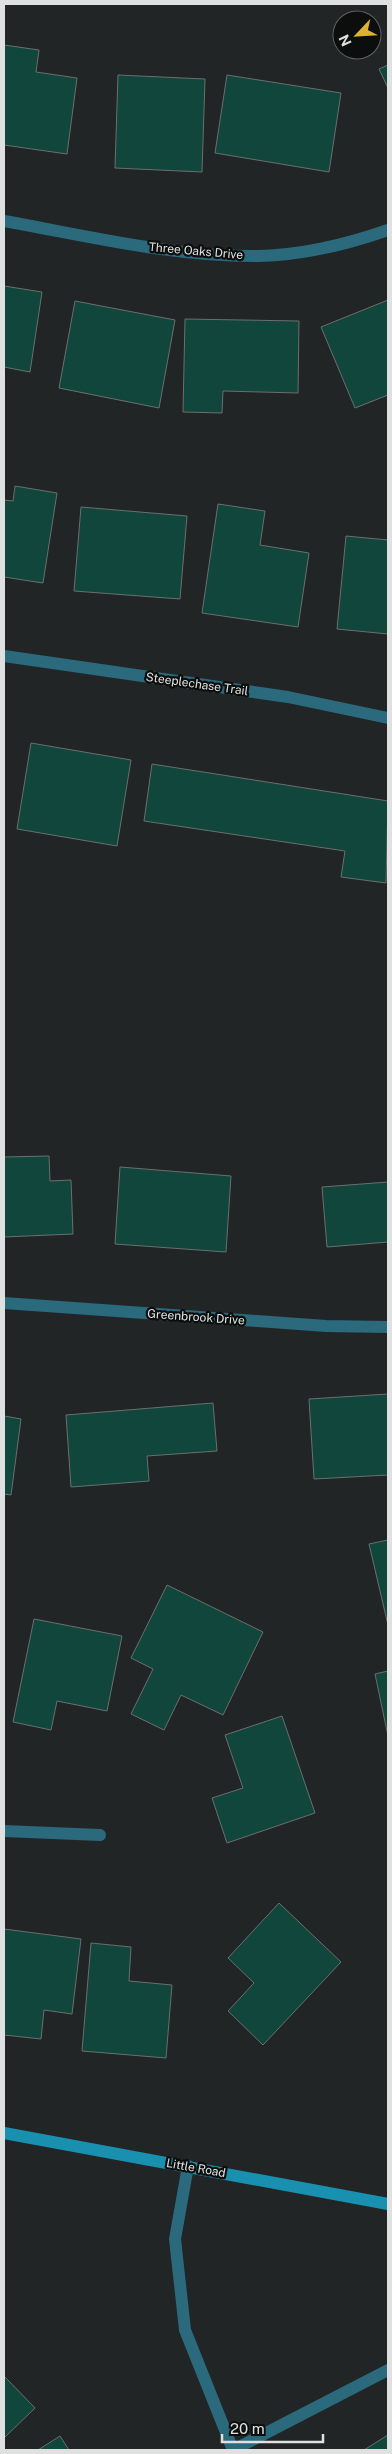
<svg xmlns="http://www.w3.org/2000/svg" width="392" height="2454" viewBox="0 0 392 2454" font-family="'Public Sans',sans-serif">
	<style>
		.building { fill: #10463c; stroke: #6b6f6e }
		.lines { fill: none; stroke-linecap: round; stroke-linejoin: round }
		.lane { stroke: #2b697d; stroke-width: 12 }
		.street { stroke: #2b697d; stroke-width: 12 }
		.secondary { stroke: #1990b0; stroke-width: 12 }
		.labels { text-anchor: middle; stroke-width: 4.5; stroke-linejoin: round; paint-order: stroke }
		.street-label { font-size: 12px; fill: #dfe1e1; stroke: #0c0e0e }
	</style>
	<rect width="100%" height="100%" fill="#212525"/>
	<!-- building -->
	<path class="building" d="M 4,45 L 39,50 L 36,72 L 77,78 L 67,154 L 4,145 Z
		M 388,65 L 388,88 L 379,69 Z
		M 118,75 L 205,79 L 202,172 L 115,168 Z
		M 227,75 L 341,93 L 329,172 L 215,153 Z
		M 4,286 L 42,292 L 30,372 L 4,367 Z
		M 388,300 L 388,395 L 355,408 L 321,327 Z
		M 75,301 L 175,320 L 159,408 L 59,388 Z
		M 185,319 L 299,321 L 298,393 L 223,391 L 222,413 L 183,412 Z
		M 15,486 L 57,493 L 43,583 L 4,577 L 4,500 L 13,501 Z
		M 218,504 L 265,511 L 260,545 L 309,553 L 298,627 L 202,613 Z
		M 81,507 L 187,516 L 180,599 L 74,591 Z
		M 346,536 L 388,540 L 388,634 L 337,629 Z
		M 31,743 L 131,760 L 117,846 L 17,829 Z
		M 152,764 L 388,801 L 386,883 L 341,877 L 345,851 L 144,821 Z
		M 49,1156 L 50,1181 L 71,1180 L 73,1234 L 4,1237 L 4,1157 Z
		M 120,1167 L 231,1176 L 226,1252 L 115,1244 Z
		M 388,1182 L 388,1242 L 327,1247 L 322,1187 Z
		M 388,1394 L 388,1475 L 314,1479 L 309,1399 Z
		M 213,1403 L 217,1451 L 147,1456 L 149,1481 L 71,1487 L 66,1415 Z
		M 4,1416 L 21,1419 L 11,1495 L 4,1494 Z
		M 388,1540 L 388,1625 L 369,1544 Z
		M 167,1585 L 263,1632 L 223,1715 L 181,1695 L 164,1730 L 131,1714 L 153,1669 L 131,1658 Z
		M 34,1619 L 122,1636 L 107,1711 L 57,1701 L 51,1730 L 13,1722 Z
		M 388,1671 L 388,1736 L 375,1674 Z
		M 282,1716 L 315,1813 L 227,1843 L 212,1798 L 243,1788 L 225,1735 Z
		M 279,1903 L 341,1962 L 263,2045 L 228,2011 L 254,1983 L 228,1958 Z
		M 4,1929 L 81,1939 L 72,2014 L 44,2010 L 41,2039 L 4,2035 Z
		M 91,1943 L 131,1947 L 129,1981 L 172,1985 L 166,2058 L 82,2051 Z
		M 4,2376 L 35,2408 L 4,2438 Z
		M 388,2435 L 388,2450 L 364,2450 Z
		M 60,2436 L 69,2450 L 38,2450 Z"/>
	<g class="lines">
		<!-- lane -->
		<path class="lane" d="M 188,2166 L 175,2239 L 185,2330 L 233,2450
			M 233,2450 L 388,2370"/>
		<!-- street -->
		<path class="street" d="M 4,221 C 88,236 173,257 259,256 C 302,255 348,244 388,230
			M 4,656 L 288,697 L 388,718
			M 4,1303 L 326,1326 L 388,1327
			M 4,1831 L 100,1835"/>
		<!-- secondary -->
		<path class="secondary" d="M 4,2133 L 388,2204"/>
	</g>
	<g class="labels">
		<!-- street labels -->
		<g class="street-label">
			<text transform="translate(196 251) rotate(5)" y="4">Three Oaks Drive</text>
			<text transform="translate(197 684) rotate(8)" y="4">Steeplechase Trail</text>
			<text transform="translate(196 1317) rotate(4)" y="4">Greenbrook Drive</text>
			<text transform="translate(196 2168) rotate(10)" y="4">Little Road</text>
		</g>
	</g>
	<!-- border -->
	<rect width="392" height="2454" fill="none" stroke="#dfe1e1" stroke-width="10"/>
	<!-- north arrow -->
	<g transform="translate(357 35) rotate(245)"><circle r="24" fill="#0c0e0e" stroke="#606262"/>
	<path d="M0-4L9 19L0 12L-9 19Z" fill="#dcb233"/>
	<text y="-8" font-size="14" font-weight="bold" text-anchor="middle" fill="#dfe1e1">N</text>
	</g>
	<!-- scale -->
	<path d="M222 2434v8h101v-8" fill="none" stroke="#dfe1e1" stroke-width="2.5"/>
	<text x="230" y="2434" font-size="15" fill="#dfe1e1" stroke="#0c0e0e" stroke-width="4" paint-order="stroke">20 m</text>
</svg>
